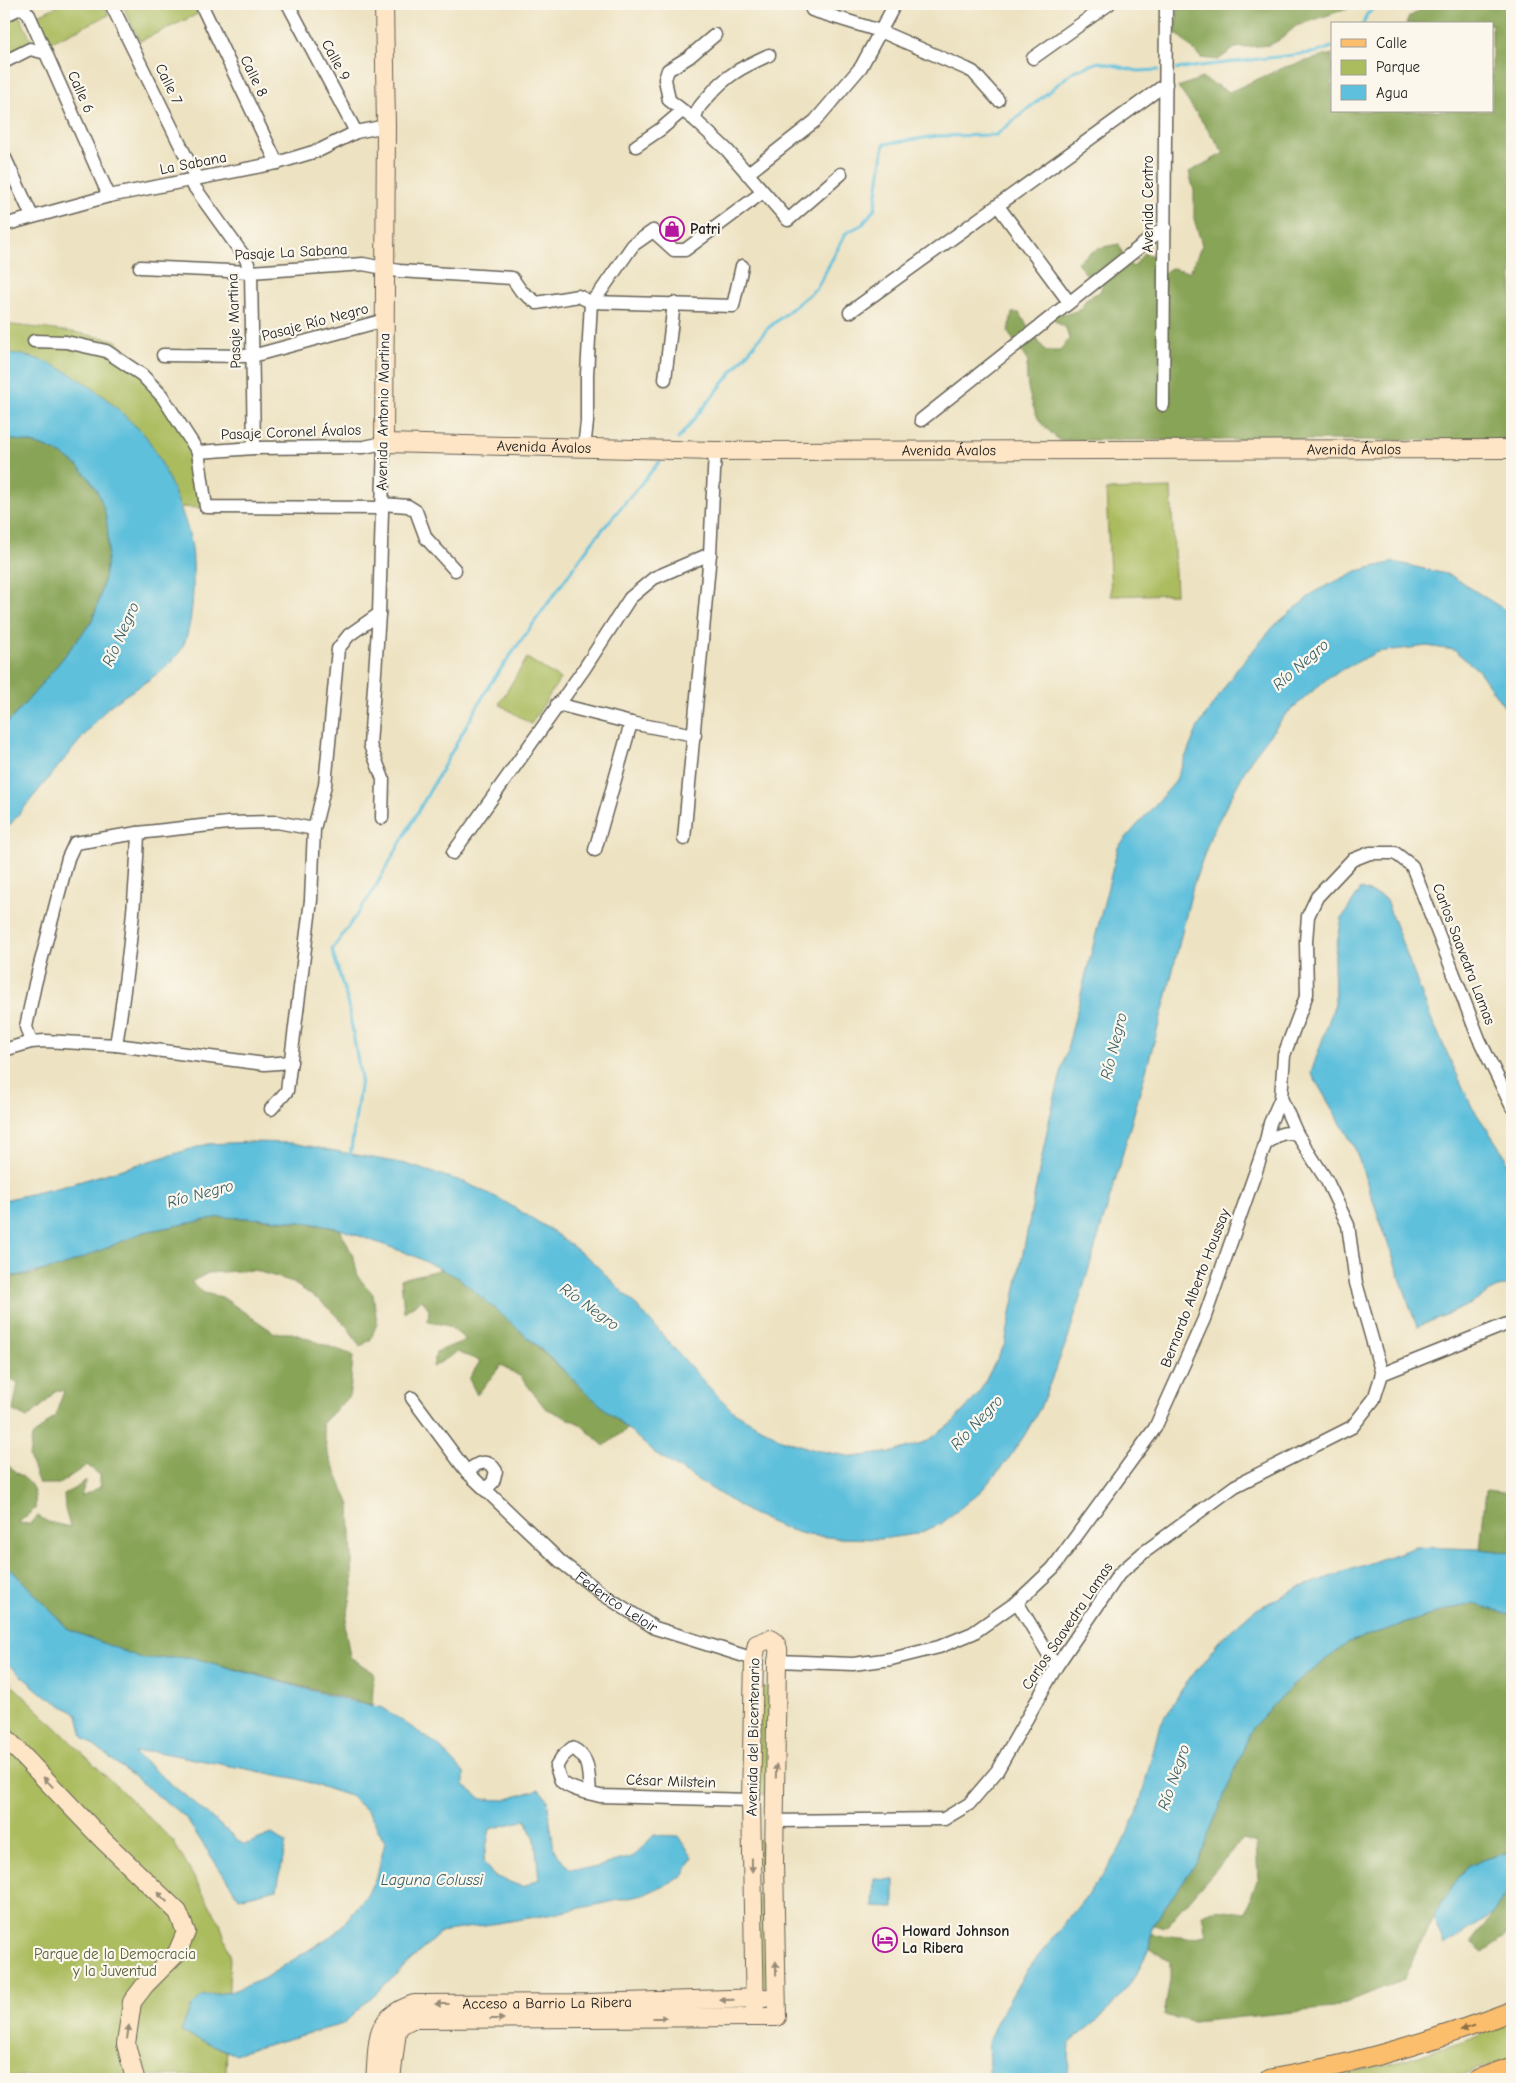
<svg xmlns="http://www.w3.org/2000/svg" width="1516" height="2083" viewBox="0 0 1516 2083" font-family="'Comic Neue',sans-serif">
	<style>
		.green { fill: #abbc5f; stroke: #646c3e }
		.forest { fill: #88a456; stroke: #526039 }
		.water { fill: #5ec0dc; stroke: #3d6e7c; fill-rule: evenodd }
		.lines { fill: none; stroke-linecap: round; stroke-linejoin: round }
		.stream { stroke: #5ec0dc; stroke-width: 3 }
		.street-casing { stroke: #656156; stroke-width: 15 }
		.secondary-casing { stroke: #656156; stroke-width: 20 }
		.primary-casing { stroke: #656156; stroke-width: 21 }
		.street { stroke: #fff; stroke-width: 12 }
		.secondary { stroke: #fde5c5; stroke-width: 18 }
		.primary { stroke: #fabe6d; stroke-width: 19 }
		.oneway { fill: #988b79 }
		.oneway2 { fill: #8b6d44 }
		.labels { text-anchor: middle; stroke-width: 4.5; stroke-linejoin: round; paint-order: stroke }
		.street-label { font-size: 15px; fill: #1c1c1c; stroke: #fbf7ec }
		.poi-label { font-size: 15px; font-weight: bold; fill: #1c1c1c; stroke: #fbf7ec; text-anchor: start }
		.park-label { font-size: 15px; fill: #555c37; stroke: #fbf7ec }
		.water-label { font-size: 16px; font-style: italic; fill: #365e69; stroke: #fbf7ec }
	</style>
	<rect width="100%" height="100%" fill="#fbf7ec"/>
	<filter id="ink" filterUnits="userSpaceOnUse"><feTurbulence type="fractalNoise" baseFrequency=".02" numOctaves="2"/><feDisplacementMap in="SourceGraphic" scale="10" xChannelSelector="R" yChannelSelector="G"/><feConvolveMatrix kernelMatrix="1 2 1 2 8 2 1 2 1" color-interpolation-filters="sRGB"/></filter>
	<filter id="wash" filterUnits="userSpaceOnUse"><feTurbulence type="fractalNoise" baseFrequency=".0096" numOctaves="4" result="noise"/><feDisplacementMap in="SourceGraphic" scale="20" xChannelSelector="R" yChannelSelector="G"/><feGaussianBlur stdDeviation="1.12" result="paint"/><feColorMatrix in="noise" values="0 0 0 0 0 0 0 0 0 0 0 0 0 0 0 0 0 1.4 0 .05"/><feComposite in="paint" operator="in"/></filter>
	<g filter="url(#wash)">
		<rect width="100%" height="100%" fill="#ede2c1"/>
		<!-- green -->
		<path class="green" d="M 62,4 L 103,4 L 109,15 L 47,44 L 34,17 Z
			M 122,4 L 193,4 L 198,14 L 140,41 Z
			M 19,15 L 32,42 L 4,56 L 4,22 Z
			M 4,324 L 73,332 L 115,340 L 164,384 L 186,437 L 202,508 L 179,507 L 157,456 L 146,437 L 20,354 L 4,353 Z
			M 1171,488 L 1176,594 L 1111,596 L 1106,490 Z
			M 527,658 L 560,679 L 531,724 L 499,704 Z
			M 4,1677 L 173,1841 L 220,1923 L 230,1954 L 226,2075 L 4,2077 Z
			M 761,1687 L 772,1687 L 768,1794 L 758,1794 Z
			M 759,1840 L 768,1840 L 769,1987 L 759,1987 Z
			M 1512,2020 L 1512,2058 L 1448,2079 L 1326,2079 L 1405,2060 L 1469,2040 Z"/>
		<!-- forest -->
		<path class="forest" d="M 1211,4 L 1361,4 L 1296,26 L 1281,39 L 1270,45 L 1235,48 L 1218,60 L 1201,58 L 1175,32 L 1178,10 Z
			M 1430,4 L 1512,4 L 1512,440 L 1058,440 C 1053,434 1046,429 1041,423 C 1032,410 1023,377 1028,362 L 1008,332 L 1012,313 L 1020,313 L 1030,331 L 1046,351 L 1059,351 L 1069,339 L 1066,328 L 1056,322 L 1052,313 L 1067,314 L 1081,309 L 1087,298 L 1100,292 L 1103,283 L 1085,273 L 1077,262 L 1098,248 L 1119,244 L 1126,263 L 1134,267 L 1144,253 L 1156,257 L 1157,277 L 1171,268 L 1190,272 L 1202,245 L 1194,219 L 1194,191 L 1189,172 L 1224,153 L 1178,87 L 1202,78 L 1229,92 L 1285,67 L 1332,54 L 1332,111 L 1492,111 L 1492,24 L 1406,24 L 1409,17 Z
			M 4,439 C 86,444 121,500 104,578 C 101,592 98,608 91,622 C 85,631 77,640 70,649 C 49,676 27,702 4,727 L 4,552 L 9,546 L 4,537 Z
			M 220,1217 C 261,1218 300,1221 340,1229 L 354,1258 L 358,1277 L 373,1294 L 377,1323 L 371,1339 L 360,1347 L 349,1329 L 339,1318 L 319,1300 L 290,1281 L 253,1270 L 208,1273 L 191,1282 L 204,1293 L 222,1297 L 275,1333 L 292,1333 L 353,1355 L 350,1395 L 322,1424 L 327,1451 L 350,1505 L 353,1585 L 345,1627 L 350,1657 L 374,1673 L 372,1705 L 190,1657 L 144,1659 L 69,1630 L 4,1562 L 4,1458 C 14,1480 39,1474 35,1509 L 18,1523 L 29,1524 L 38,1516 L 48,1522 L 70,1527 L 65,1509 L 64,1494 L 79,1486 L 86,1480 L 81,1496 L 100,1487 L 100,1475 L 87,1465 L 59,1484 L 39,1484 L 29,1457 L 32,1437 L 55,1416 L 64,1391 L 56,1390 L 44,1404 L 27,1418 L 13,1411 L 18,1383 L 4,1378 L 4,1278 L 34,1274 L 144,1232 Z
			M 443,1269 L 459,1278 L 490,1303 L 627,1429 L 604,1446 L 580,1424 L 545,1408 L 521,1377 L 501,1365 L 477,1395 L 469,1379 L 480,1361 L 457,1352 L 433,1367 L 436,1352 L 466,1340 L 449,1326 L 428,1321 L 429,1309 L 422,1300 L 404,1312 L 401,1279 Z
			M 1486,1490 L 1512,1493 L 1512,1553 L 1480,1549 Z
			M 1474,1604 L 1512,1615 L 1512,1851 L 1467,1865 L 1433,1917 L 1404,1979 L 1333,2008 L 1193,2022 L 1164,2015 L 1170,1980 L 1170,1961 L 1149,1948 L 1151,1934 L 1188,1938 L 1206,1935 L 1202,1914 L 1218,1909 L 1245,1913 L 1258,1878 L 1256,1843 L 1242,1839 L 1166,1927 L 1152,1925 L 1197,1862 L 1252,1728 L 1291,1687 L 1349,1642 L 1449,1609 Z
			M 1512,1883 L 1512,1932 L 1483,1952 L 1471,1942 L 1493,1914 Z"/>
		<!-- water -->
		<path class="water" d="M 4,353 C 52,355 95,386 128,419 C 134,425 142,431 147,438 C 162,459 186,517 191,542 C 194,558 193,575 193,591 C 192,610 190,634 181,650 C 168,672 127,692 107,708 L 4,832 L 4,727 C 27,702 49,676 70,649 C 77,640 85,631 91,622 C 98,608 101,592 104,578 C 121,500 86,444 4,439 Z
			M 1394,562 L 1450,575 L 1505,610 L 1512,618 L 1512,718 L 1479,671 L 1454,650 L 1427,646 L 1377,652 L 1330,676 L 1285,715 L 1250,761 L 1211,835 L 1193,886 L 1166,999 L 1115,1181 L 1068,1338 L 1040,1408 L 1024,1436 L 1007,1461 L 982,1490 L 941,1524 L 916,1534 L 881,1539 L 837,1538 L 807,1535 L 784,1528 L 752,1514 L 656,1454 L 588,1394 L 547,1354 L 459,1278 L 412,1255 L 340,1229 L 310,1223 L 270,1219 L 220,1217 L 144,1232 L 61,1267 L 4,1278 L 4,1200 L 61,1187 L 208,1144 L 251,1142 L 292,1143 L 405,1164 L 464,1182 L 500,1199 L 548,1228 L 592,1261 L 635,1304 L 706,1384 L 734,1412 L 781,1439 L 815,1450 L 853,1457 L 893,1452 L 928,1441 L 953,1422 L 977,1396 L 1005,1344 L 1049,1121 L 1118,847 L 1175,782 L 1198,727 L 1236,670 L 1275,625 L 1316,591 L 1357,571 Z
			M 1361,889 L 1385,898 L 1430,1016 L 1472,1107 L 1506,1157 L 1512,1183 L 1512,1284 L 1498,1287 L 1471,1304 L 1417,1327 L 1354,1146 L 1311,1073 L 1335,1003 L 1334,960 L 1342,918 Z
			M 1416,1547 L 1480,1549 L 1512,1553 L 1512,1615 L 1474,1604 L 1449,1609 L 1349,1642 L 1291,1687 L 1252,1728 L 1197,1862 L 1152,1925 L 1149,1948 L 1136,1975 L 1107,2012 L 1070,2042 L 1068,2079 L 991,2079 L 989,2069 L 988,2042 L 997,2021 L 1025,1973 L 1100,1879 L 1119,1850 L 1137,1814 L 1159,1728 L 1182,1689 L 1219,1641 L 1253,1611 L 1298,1588 Z
			M 4,1562 L 69,1630 L 144,1659 L 190,1657 L 350,1701 L 383,1708 L 438,1745 L 464,1773 L 464,1786 L 482,1799 L 505,1800 L 539,1789 L 547,1799 L 554,1850 L 569,1868 L 593,1868 L 634,1856 L 654,1835 L 679,1836 L 693,1858 L 682,1877 L 643,1895 L 548,1915 L 441,1932 L 343,2024 L 234,2054 L 181,2032 L 190,2008 L 202,1996 L 230,1992 L 263,1979 L 337,1932 L 366,1896 L 377,1876 L 385,1842 L 369,1813 L 350,1796 L 298,1779 L 153,1751 L 134,1753 L 244,1845 L 272,1834 L 286,1843 L 277,1889 L 239,1898 L 185,1817 L 83,1737 L 78,1715 L 40,1692 L 4,1661 ZM 526,1820 L 535,1839 L 539,1879 L 523,1887 L 494,1876 L 483,1862 L 490,1829 Z
			M 1512,1851 L 1512,1883 L 1493,1914 L 1444,1945 L 1433,1917 L 1467,1865 Z
			M 874,1879 L 894,1880 L 894,1908 L 873,1907 Z"/>
		<g class="lines">
			<!-- stream -->
			<path class="stream" d="M 1363,24 L 1367,14 L 1380,4
				M 1176,69 L 1318,52 L 1332,47
				M 678,439 L 767,329 L 817,288 L 846,233 L 863,224 L 875,208 L 884,144 L 937,136 L 996,135 L 1074,71 L 1099,62 L 1138,71 L 1158,70
				M 350,1157 L 361,1079 L 347,999 L 332,950 L 372,893 L 490,684 L 592,542 L 660,461"/>
		</g>
	</g>
	<g filter="url(#ink)">
		<g class="lines">
			<defs>
				<g id="street">
					<path d="M 20,4 L 29,15 L 109,196"/>
					<path d="M 111,4 L 197,179"/>
					<path d="M 201,4 L 277,163"/>
					<path d="M 288,4 L 356,132"/>
					<path d="M 812,10 L 880,31 L 967,69 L 973,72 L 998,100"/>
					<path d="M 4,16 L 22,7"/>
					<path d="M 715,35 L 689,57 L 668,70 L 665,79 L 669,100 L 695,120 L 727,150 L 788,220 L 841,174"/>
					<path d="M 1033,58 L 1109,4"/>
					<path d="M 4,62 L 30,49 L 46,53"/>
					<path d="M 695,120 C 696,109 701,105 708,97 C 727,74 743,67 769,55"/>
					<path d="M 636,146 L 661,129 L 682,111"/>
					<path d="M 4,156 L 32,216"/>
					<path d="M 747,174 L 815,121 L 861,67 L 895,4"/>
					<path d="M 190,181 L 246,259 L 251,272 L 254,448"/>
					<path d="M 998,206 L 1069,302"/>
					<path d="M 4,225 L 109,196 L 277,163 L 320,150 L 356,132 L 386,126"/>
					<path d="M 140,267 L 251,272 L 363,264 L 399,271 L 512,278 L 521,291 L 537,303 L 578,296 L 591,302 L 733,306 L 742,266"/>
					<path d="M 850,312 L 1166,84"/>
					<path d="M 34,341 L 66,342 L 106,351 L 142,375 L 162,396 L 198,452 L 206,507 L 382,508"/>
					<path d="M 163,355 L 252,356 L 385,320"/>
					<path d="M 665,379 L 674,303"/>
					<path d="M 1163,405 L 1166,4"/>
					<path d="M 921,420 L 1165,227"/>
					<path d="M 584,448 L 587,422 L 587,375 L 591,302 L 601,291 L 633,245 L 653,231 L 674,250 L 685,250 L 763,192"/>
					<path d="M 198,452 L 254,448 L 364,447 L 384,443 L 379,614 L 370,745 L 383,779 L 382,818"/>
					<path d="M 382,504 L 408,506 L 416,511 L 426,538 L 455,570"/>
					<path d="M 557,704 L 631,723 L 695,735"/>
					<path d="M 684,839 L 710,554 L 715,451"/>
					<path d="M 595,850 L 631,723"/>
					<path d="M 453,853 L 584,669 L 630,598 L 654,578 L 710,554"/>
					<path d="M 31,1042 L 26,1027 L 35,984 L 68,858 L 75,843 L 138,833 L 228,823 L 277,822 L 314,829"/>
					<path d="M 116,1045 C 127,975 136,904 138,833"/>
					<path d="M 4,1050 L 31,1042 L 45,1041 L 116,1045 L 265,1064 L 291,1062"/>
					<path d="M 1281,1098 L 1297,1134 L 1327,1181 L 1348,1225 L 1356,1283 L 1382,1374"/>
					<path d="M 271,1109 L 287,1091 L 311,900 L 314,829 L 325,785 L 338,649 L 349,635 L 379,614"/>
					<path d="M 1265,1145 C 1276,1135 1283,1131 1297,1134"/>
					<path id="s1" d="M 412,1398 L 467,1472 L 561,1562 L 604,1595 L 655,1628 L 754,1659"/>
					<path d="M 467,1472 C 476,1463 488,1457 496,1471 L 493,1482 L 485,1490"/>
					<path d="M 1017,1602 L 1056,1667"/>
					<path d="M 777,1661 L 853,1664 L 891,1659 L 939,1647 L 973,1633 L 1017,1602 L 1053,1568 L 1155,1428 L 1204,1319 L 1265,1145 L 1270,1123 L 1281,1098 L 1284,1055 L 1307,994 L 1306,941 L 1308,916 L 1317,897 L 1352,860 L 1370,853 L 1395,853 L 1412,866 L 1479,1039 L 1512,1107"/>
					<path d="M 590,1793 C 588,1775 591,1757 572,1748 L 562,1757 L 556,1767 C 558,1771 559,1779 562,1782 C 571,1790 589,1793 600,1796 L 751,1800"/>
					<path d="M 775,1821 L 944,1819 L 969,1804 L 997,1771 L 1056,1667 L 1119,1574 L 1143,1553 L 1235,1486 L 1352,1427 L 1374,1399 L 1382,1374 L 1512,1322"/>
				</g>
				<g id="secondary">
					<path id="s2" d="M 384,4 L 386,126 L 384,443 L 715,451 L 1512,449"/>
					<path d="M 4,1736 L 103,1840 L 178,1912 L 186,1932 L 177,1953 L 145,1985 L 132,2002 L 126,2044 L 135,2079"/>
					<path id="s3" d="M 375,2079 C 379,2042 372,2018 414,2004 L 587,2003 L 765,1998"/>
					<path d="M 391,2079 L 397,2031 L 401,2025 L 412,2019 L 755,2017 L 777,2017 L 774,1861 L 777,1661 C 779,1651 780,1645 770,1639 L 757,1644 L 754,1659 L 751,1800 L 755,2017"/>
				</g>
				<path id="primary" d="M 1270,2079 C 1353,2065 1434,2041 1512,2011
					M 1478,2079 L 1512,2067"/>
			</defs>
			<!-- street casing -->
			<use href="#street" class="street-casing"/>
			<!-- secondary casing -->
			<use href="#secondary" class="secondary-casing"/>
			<!-- primary casing -->
			<use href="#primary" class="primary-casing"/>
			<!-- street -->
			<use href="#street" class="street"/>
			<!-- secondary -->
			<use href="#secondary" class="secondary"/>
			<!-- primary -->
			<use href="#primary" class="primary"/>
		</g>
		<!-- one-way arrows -->
		<defs><path id="oneway-solid" d="M-6-.8H1V-3.2L6.5 0L1 3.2V.8H-6Z" transform="scale(1.25)"/></defs>
		<g class="oneway">
			<use href="#oneway-solid" transform="translate(776 1771) rotate(-89)"/>
			<use href="#oneway-solid" transform="translate(48 1782) rotate(-134)"/>
			<use href="#oneway-solid" transform="translate(752 1865) rotate(89)"/>
			<use href="#oneway-solid" transform="translate(162 1897) rotate(-136)"/>
			<use href="#oneway-solid" transform="translate(776 1968) rotate(-91)"/>
			<use href="#oneway-solid" transform="translate(727 2000) rotate(178)"/>
			<use href="#oneway-solid" transform="translate(442 2004) rotate(180)"/>
			<use href="#oneway-solid" transform="translate(660 2018)"/>
			<use href="#oneway-solid" transform="translate(497 2019)"/>
			<use href="#oneway-solid" transform="translate(128 2032) rotate(-82)"/>
		</g>
		<use class="oneway2" href="#oneway-solid" transform="translate(1467 2028) rotate(161)"/>
	</g>
	<!-- icons -->
	<defs>
		<symbol id="shop-ring" viewBox="-11 -11 22 22"><circle r="9.5" fill="#fbf7ec" stroke="#b5179e" stroke-width="1.5"/><path d="M-5-2.5h2.3a2.7 3.5 0 0 1 5.4 0H5L5.5 6h-11ZM-1.5-2.5h3a1.5 2.3 0 0 0-3 0Z" fill="#b5179e"/></symbol>
		<symbol id="hotel-ring" viewBox="-11 -11 22 22"><circle r="9.5" fill="#fbf7ec" stroke="#b5179e" stroke-width="1.5"/><path d="M-6-4.5h1.5V1H6V5H4.5V3h-9V5H-6ZM-4 0a1.8 1.8 0 1 1 3.6 0ZM.5 0V-2.5h3Q6-2.5 6 0Z" fill="#b5179e"/></symbol>
	</defs>
	<g fill-rule="evenodd">
		<use href="#shop-ring" x="658" y="215" width="28" height="28"/>
		<use href="#hotel-ring" x="871" y="1926" width="28" height="28"/>
	</g>
	<g class="labels">
		<!-- street labels -->
		<g class="street-label">
			<text transform="translate(336 60) rotate(62)" y="5">Calle 9</text>
			<text transform="translate(254 76) rotate(64)" y="5">Calle 8</text>
			<text transform="translate(169 84) rotate(64)" y="5">Calle 7</text>
			<text transform="translate(81 92) rotate(66)" y="5">Calle 6</text>
			<text transform="translate(193 163) rotate(-11)" y="5">La Sabana</text>
			<text transform="translate(1148 204) rotate(-90)" y="5">Avenida Centro</text>
			<text transform="translate(291 252) rotate(-3)" y="5">Pasaje La Sabana</text>
			<text transform="translate(234 321) rotate(-92)" y="5">Pasaje Martina</text>
			<text transform="translate(315 322) rotate(-15)" y="5">Pasaje Río Negro</text>
			<text transform="translate(383 412) rotate(-89)" y="5">Avenida Antonio Martina</text>
			<text transform="translate(291 432) rotate(-2)" y="5">Pasaje Coronel Ávalos</text>
			<text dy="5" stroke="none"><textPath href="#s2" startOffset="599">Avenida Ávalos</textPath></text>
			<text dy="5" stroke="none"><textPath href="#s2" startOffset="1409">Avenida Ávalos</textPath></text>
			<text dy="5" stroke="none"><textPath href="#s2" startOffset="1004">Avenida Ávalos</textPath></text>
			<text transform="translate(1464 954) rotate(69)" y="5">Carlos Saavedra Lamas</text>
			<text transform="translate(1195 1288) rotate(-69)" y="5">Bernardo Alberto Houssay</text>
			<text dy="5" stroke="none"><textPath href="#s1" startOffset="291">Federico Leloir</textPath></text>
			<text transform="translate(1067 1626) rotate(-56)" y="5">Carlos Saavedra Lamas</text>
			<text transform="translate(753 1737) rotate(-89)" y="5">Avenida del Bicentenario</text>
			<text transform="translate(671 1781) rotate(2)" y="5">César Milstein</text>
			<text dy="5" stroke="none"><textPath href="#s3" startOffset="226">Acceso a Barrio La Ribera</textPath></text>
		</g>
		<!-- poi labels -->
		<g class="poi-label">
			<text x="690" y="234">Patri</text>
			<text x="902" y="1936">Howard Johnson<tspan x="902" dy="17">La Ribera</tspan></text>
		</g>
		<!-- park labels -->
		<g class="park-label">
			<text x="115" y="1959">Parque de la Democracia<tspan x="115" dy="17">y la Juventud</tspan></text>
		</g>
		<!-- water labels -->
		<g class="water-label">
			<text transform="translate(120 634) rotate(-66)" y="6">Río Negro</text>
			<text transform="translate(1300 664) rotate(-41)" y="6">Río Negro</text>
			<text transform="translate(1113 1046) rotate(-76)" y="6">Río Negro</text>
			<text transform="translate(200 1193) rotate(-15)" y="6">Río Negro</text>
			<text transform="translate(590 1306) rotate(36)" y="6">Río Negro</text>
			<text transform="translate(976 1422) rotate(-47)" y="6">Río Negro</text>
			<text transform="translate(1173 1777) rotate(-71)" y="6">Río Negro</text>
			<text x="432" y="1885">Laguna Colussi</text>
		</g>
	</g>
	<!-- margin -->
	<rect width="1516" height="2083" fill="none" stroke="#fbf7ec" stroke-width="20"/>
	<!-- legend -->
	<rect x="1331" y="22" width="162" height="90" fill="#fbf7ec" stroke="#a29f99"/>
	<rect x="1341" y="39" width="25" height="8" fill="#fabe6d" stroke="#a29f99"/>
	<text x="1376" y="48" font-size="15" fill="#1c1c1c">Calle</text>
	<rect x="1341" y="60" width="25" height="15" fill="#abbc5f" stroke="#a29f99"/>
	<text x="1376" y="72" font-size="15" fill="#1c1c1c">Parque</text>
	<rect x="1341" y="85" width="25" height="15" fill="#5ec0dc" stroke="#a29f99"/>
	<text x="1376" y="98" font-size="15" fill="#1c1c1c">Agua</text>
</svg>
